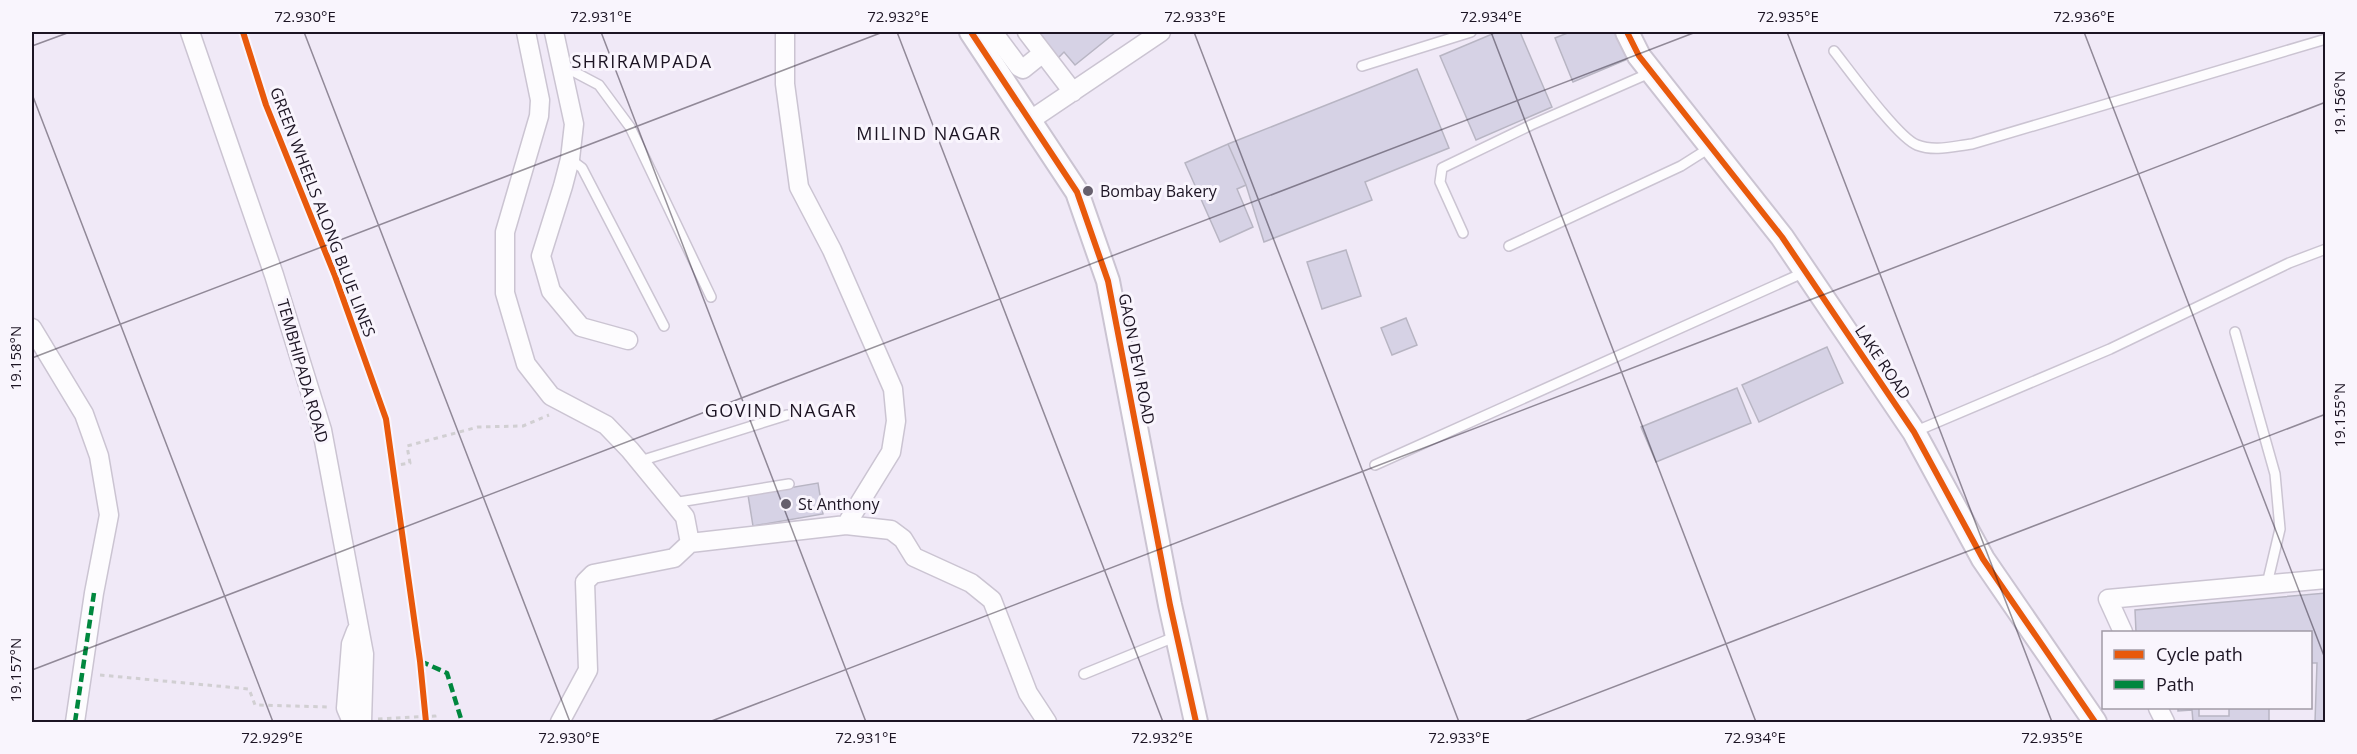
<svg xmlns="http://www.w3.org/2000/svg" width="2357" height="754" viewBox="0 0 2357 754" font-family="'Open Sans',sans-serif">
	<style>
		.building { fill: #d6d2e5; stroke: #b8b5c3; stroke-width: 1.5 }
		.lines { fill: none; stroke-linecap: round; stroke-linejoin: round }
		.service-casing { stroke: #cbc4d2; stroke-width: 12 }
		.minor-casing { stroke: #cbc4d2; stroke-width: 21 }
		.tertiary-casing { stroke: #cbc4d2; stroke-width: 26 }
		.path { stroke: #d1cfd2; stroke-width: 3; stroke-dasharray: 4.5 4.5; stroke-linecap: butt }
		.service { stroke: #fdfcfe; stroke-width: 9 }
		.minor { stroke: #fdfcfe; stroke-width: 18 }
		.tertiary { stroke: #fdfcfe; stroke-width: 22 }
		.quiet { stroke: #00873e; stroke-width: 4.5; stroke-dasharray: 9 4.5; stroke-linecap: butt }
		.cycleway-casing { stroke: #f9f5fd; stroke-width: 10 }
		.cycleway { stroke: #e8590c; stroke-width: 6 }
		.ticks { fill: none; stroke: #1c1423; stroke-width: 1.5; stroke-opacity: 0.45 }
		.poi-dot { fill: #665f6d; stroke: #f9f5fd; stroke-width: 2 }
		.labels { text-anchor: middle; stroke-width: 6; stroke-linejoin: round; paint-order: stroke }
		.poi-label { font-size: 16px; fill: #1c1423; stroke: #f9f5fd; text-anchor: start }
		.street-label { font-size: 16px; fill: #1c1423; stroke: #f9f5fd }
		.neighbourhood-label { font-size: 18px; letter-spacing: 1.5px; fill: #1c1423; stroke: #f9f5fd }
		.neatline { fill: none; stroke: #1c1423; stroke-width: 2 }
		.ticks-label { font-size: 15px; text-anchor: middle; fill: #1c1423 }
	</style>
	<rect width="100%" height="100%" fill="#f0e9f7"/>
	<!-- building -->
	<path class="building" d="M 1035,32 L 1116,32 L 1075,65 L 1064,52 L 1056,60 Z
		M 1497,32 L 1520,32 L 1552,107 L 1476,140 L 1440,56 Z
		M 1570,32 L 1620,32 L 1630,58 L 1573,82 L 1555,38 Z
		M 1417,69 L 1449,148 L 1365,182 L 1372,200 L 1264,242 L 1246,185 L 1228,144 Z
		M 1228,144 L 1246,185 L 1237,189 L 1253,227 L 1220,242 L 1185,163 Z
		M 1346,250 L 1361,296 L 1322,309 L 1307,262 Z
		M 1406,318 L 1417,345 L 1392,355 L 1381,328 Z
		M 1827,347 L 1843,383 L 1759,422 L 1742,385 Z
		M 1737,388 L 1751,423 L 1656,462 L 1641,427 Z
		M 818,483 L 823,514 L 753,526 L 748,495 Z
		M 2326,593 L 2326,722 L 2315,722 L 2317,663 L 2310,663 L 2310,632 L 2136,632 L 2135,610 Z
		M 2178,708 L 2199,708 L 2199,716 L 2229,716 L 2229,708 L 2269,708 L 2269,722 L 2193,722 L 2192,710 L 2178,711 Z"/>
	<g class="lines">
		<defs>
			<path id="service" d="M 1834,51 C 1850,71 1898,138 1917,145 C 1935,152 1954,146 1972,144 L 2326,39
				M 563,66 L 599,85 L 630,127 L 711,297
				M 1362,66 L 1471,32
				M 570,159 L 582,168 L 664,326
				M 1463,233 L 1440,182 L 1442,168 L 1531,125 L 1652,72
				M 1509,246 L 1681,166 L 1711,147
				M 2235,332 L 2275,474 L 2280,529 L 2267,584
				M 1914,432 L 2110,349 L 2289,263 L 2326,249
				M 637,462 L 787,415
				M 1375,465 L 1805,272
				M 673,503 L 789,484
				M 1084,674 L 1177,636"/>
			<path id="minor" d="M 190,32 L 274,275 L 322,430 L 364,654 L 362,722
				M 526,32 L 540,100 L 539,116 L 505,232 L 505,293 L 526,364 L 551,396 L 606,425 L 630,450 L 685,517 L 690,543
				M 554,32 L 574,124 L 570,159 L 563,186 L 541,256 L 551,291 L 581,327 L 628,340
				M 993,32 L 1019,67 L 1023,69 L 1043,53
				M 1027,32 L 1073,92
				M 1029,121 L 1161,32
				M 32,328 L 84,414 L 99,456 L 109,515 L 94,593 L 75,722
				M 846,525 L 891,530 L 903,539 L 914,557 L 971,583 L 992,600 L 1028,693 L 1047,722
				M 690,543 L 846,525 L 891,452 L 896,421 L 893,389 L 832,250 L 799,187 L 785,84 L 785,32
				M 2123,632 L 2108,599 L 2326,579
				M 2158,708 L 2165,722
				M 352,722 L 346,708 L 351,644 L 356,631
				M 560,722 L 588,670 L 585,582 L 593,574 L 674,558 L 690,543"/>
			<path id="tertiary" d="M 971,32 L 1077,192 L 1108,281 L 1170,605 L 1196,722
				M 1627,32 L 1639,56 L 1782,237 L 1914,432 L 1983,559 L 2095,722"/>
		</defs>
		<!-- service casing -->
		<use href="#service" class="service-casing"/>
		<!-- minor casing -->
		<use href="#minor" class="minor-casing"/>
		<!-- tertiary casing -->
		<use href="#tertiary" class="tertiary-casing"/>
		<!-- path -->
		<path class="path" d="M 392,466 L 410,463 L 407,446 L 478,427 L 523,426 L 549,415
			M 100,675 L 249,689 L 255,705 L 329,707
			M 378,719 L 435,716 L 435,722"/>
		<!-- service -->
		<use href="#service" class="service"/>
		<!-- minor -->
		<use href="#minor" class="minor"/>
		<!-- tertiary -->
		<use href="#tertiary" class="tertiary"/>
		<!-- quiet -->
		<path class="quiet" d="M 420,661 L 447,673 L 462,722
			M 75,722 L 94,593"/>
		<defs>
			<path id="cycleway" d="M 243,32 L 266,105 L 335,276 L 386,419 L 420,661 L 426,722
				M 971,32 L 1077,192 L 1108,281 L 1170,605 L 1196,722
				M 1627,32 L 1639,56 L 1782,237 L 1914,432 L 1983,559 L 2095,722"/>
		</defs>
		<!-- cycleway casing -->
		<use href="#cycleway" class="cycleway-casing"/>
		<!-- cycleway -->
		<use href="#cycleway" class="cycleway"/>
	</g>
	<!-- ticks -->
	<path class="ticks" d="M 304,32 L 570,722M 601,32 L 866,722M 897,32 L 1163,722M 1194,32 L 1459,722M 1491,32 L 1756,722M 1787,32 L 2052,722M 2084,32 L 2326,661M 32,46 L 70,32M 32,94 L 273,722M 32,358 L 883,32M 32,670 L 1696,32M 709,722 L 2326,102M 1522,722 L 2326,414"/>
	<!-- markers -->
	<g class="poi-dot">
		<circle cx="1088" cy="191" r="6"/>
		<circle cx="786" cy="504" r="6"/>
	</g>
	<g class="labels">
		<!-- poi labels -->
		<g class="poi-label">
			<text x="1100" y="197">Bombay Bakery</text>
			<text x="798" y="510">St Anthony</text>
		</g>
		<!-- street labels -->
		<g class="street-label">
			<text transform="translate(323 212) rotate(69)" y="6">GREEN WHEELS ALONG BLUE LINES</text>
			<text transform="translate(1137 359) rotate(79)" y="6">GAON DEVI ROAD</text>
			<text transform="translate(1883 362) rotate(56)" y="6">LAKE ROAD</text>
			<text transform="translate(303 371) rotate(74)" y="6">TEMBHIPADA ROAD</text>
		</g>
		<!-- neighbourhood labels -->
		<g class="neighbourhood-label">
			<text x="642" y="68">SHRIRAMPADA</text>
			<text x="929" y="140">MILIND NAGAR</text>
			<text x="781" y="417">GOVIND NAGAR</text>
		</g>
	</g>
	<!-- border -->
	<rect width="2357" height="754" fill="none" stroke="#f9f5fd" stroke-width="66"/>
	<!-- legend -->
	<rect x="2102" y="631" width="210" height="78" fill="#f9f5fd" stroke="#a19ba6" stroke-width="1.5"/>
	<rect x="2114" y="650" width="30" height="9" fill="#e8590c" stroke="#a19ba6" stroke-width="1.5"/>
	<text x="2156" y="661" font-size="18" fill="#1c1423">Cycle path</text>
	<rect x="2114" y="680" width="30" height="9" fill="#00873e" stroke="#a19ba6" stroke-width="1.5"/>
	<text x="2156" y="691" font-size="18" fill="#1c1423">Path</text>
	<rect x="33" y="33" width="2291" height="688" class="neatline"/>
	<g class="ticks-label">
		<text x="305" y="22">72.930°E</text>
		<text x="601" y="22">72.931°E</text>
		<text x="898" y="22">72.932°E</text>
		<text x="1195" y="22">72.933°E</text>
		<text x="1491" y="22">72.934°E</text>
		<text x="1788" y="22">72.935°E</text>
		<text x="2084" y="22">72.936°E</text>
		<text transform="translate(2340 103) rotate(-90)" y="5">19.156°N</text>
		<text transform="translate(16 358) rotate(-90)" y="5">19.158°N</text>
		<text transform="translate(2340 415) rotate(-90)" y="5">19.155°N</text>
		<text transform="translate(16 670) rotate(-90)" y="5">19.157°N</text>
		<text x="272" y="743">72.929°E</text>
		<text x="569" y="743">72.930°E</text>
		<text x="866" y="743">72.931°E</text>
		<text x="1162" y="743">72.932°E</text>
		<text x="1459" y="743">72.933°E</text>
		<text x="1755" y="743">72.934°E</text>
		<text x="2052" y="743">72.935°E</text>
	</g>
</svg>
